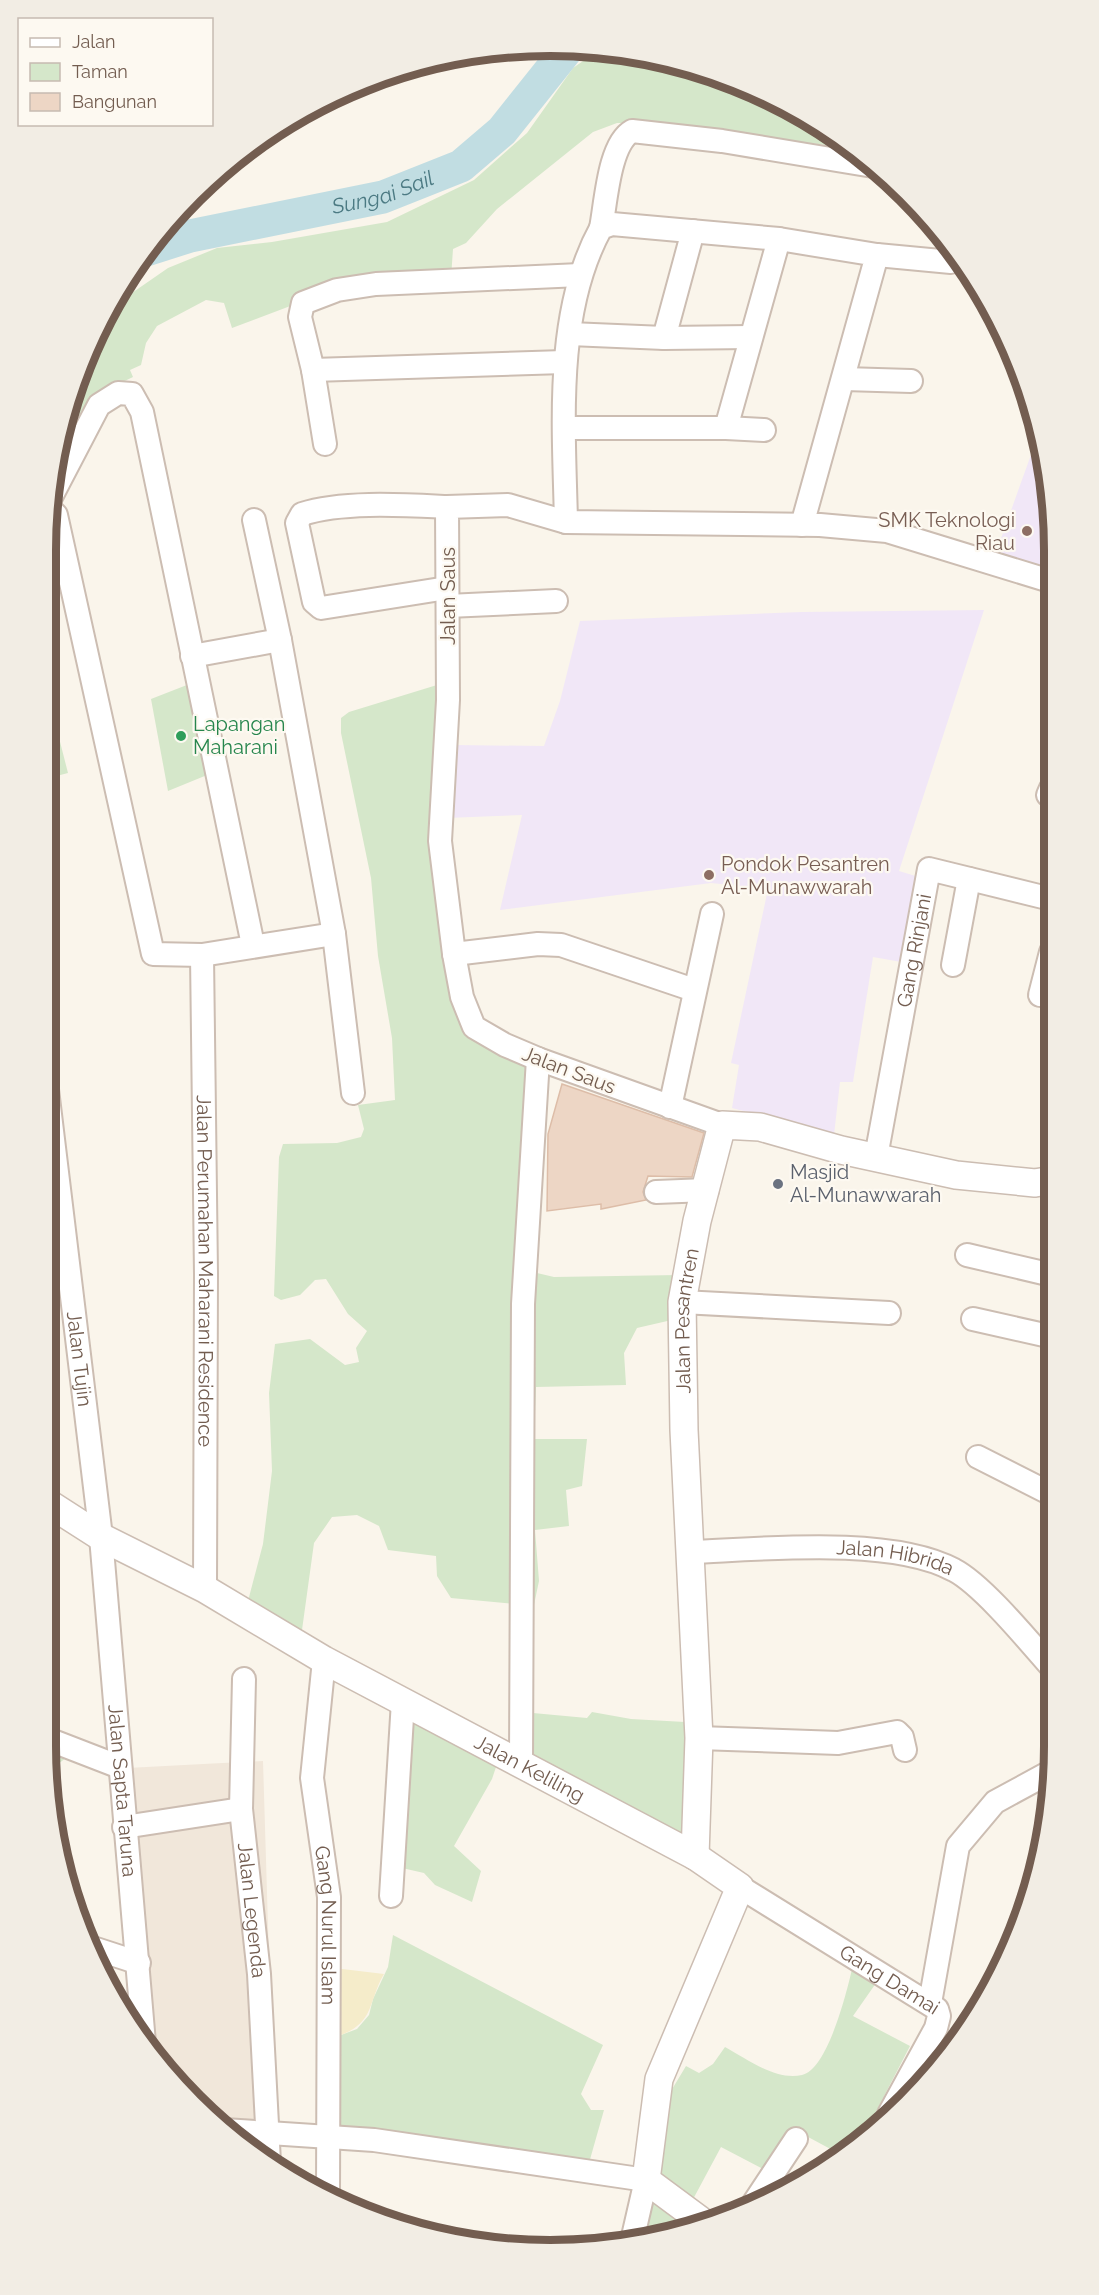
<svg xmlns="http://www.w3.org/2000/svg" width="1099" height="2295" viewBox="0 0 1099 2295" font-family="Raleway,sans-serif">
	<style>
		.residential { fill: #f1e7da }
		.education { fill: #f1e7f7 }
		.green { fill: #d5e7ca }
		.sand { fill: #f5ecca }
		.lines { fill: none; stroke-linecap: round; stroke-linejoin: round }
		.stream { stroke: #a8ccd3; stroke-width: 5 }
		.river { stroke: #c1dde2; stroke-width: 33 }
		.building { fill: #edd6c5; stroke: #ddbda8; stroke-width: 1.5 }
		.minor-casing { stroke: #ccbdb2; stroke-width: 26 }
		.tertiary-casing { stroke: #ccbdb2; stroke-width: 30 }
		.minor { stroke: #fff; stroke-width: 22 }
		.tertiary { stroke: #fff; stroke-width: 27 }
		.education-dot { fill: #8d6e63; stroke: #fdf9f1; stroke-width: 2 }
		.leisure-dot { fill: #2e9e5b; stroke: #fdf9f1; stroke-width: 2 }
		.worship-dot { fill: #6b7280; stroke: #fdf9f1; stroke-width: 2 }
		.labels { text-anchor: middle; stroke-width: 4.5; stroke-linejoin: round; paint-order: stroke }
		.education-label { font-size: 20px; fill: #785e54; stroke: #fdf9f1; text-anchor: end }
		.street-label { font-size: 20px; fill: #735d50; stroke: #fdf9f1 }
		.leisure-label { font-size: 20px; fill: #27864d; stroke: #fdf9f1; text-anchor: start }
		.worship-label { font-size: 20px; fill: #5b616d; stroke: #fdf9f1; text-anchor: start }
		.water-label { font-size: 21px; font-style: italic; fill: #4c7a83; stroke: #fdf9f1 }
		.rim { fill: none; stroke: #735d50; stroke-width: 8 }
	</style>
	<rect width="100%" height="100%" fill="#faf5eb"/>
	<!-- residential -->
	<path class="residential" d="M 263,1761 L 274,2123 L 274,2166 L 217,2125 L 159,2063 L 127,1768 Z"/>
	<!-- education -->
	<path class="education" d="M 1037,438 L 1050,483 L 1050,573 L 994,558 Z
		M 984,610 L 899,871 L 922,878 L 907,963 L 873,957 L 853,1082 L 840,1082 L 834,1135 L 732,1108 L 739,1065 L 731,1063 L 768,889 L 711,883 L 500,910 L 522,815 L 447,818 L 453,745 L 544,746 L 560,701 L 580,621 L 802,612 Z"/>
	<!-- green -->
	<path class="green" d="M 599,50 L 648,55 L 743,84 L 856,149 L 658,123 L 617,123 L 593,132 L 497,209 L 466,243 L 453,249 L 451,278 L 293,305 L 232,328 L 224,303 L 206,300 L 157,326 L 146,343 L 141,365 L 130,370 L 133,377 L 108,389 L 71,434 L 63,425 L 84,356 L 101,324 L 129,295 L 168,268 L 217,248 L 272,242 L 387,222 L 474,180 L 527,133 L 573,68 Z
		M 45,660 L 54,693 L 56,726 L 68,773 L 45,779 Z
		M 192,683 L 212,773 L 168,791 L 151,699 Z
		M 437,685 L 433,839 L 459,1019 L 472,1040 L 491,1051 L 534,1064 L 520,1269 L 554,1277 L 679,1275 L 676,1319 L 637,1328 L 624,1353 L 626,1385 L 536,1387 L 534,1439 L 587,1439 L 582,1486 L 566,1490 L 569,1526 L 535,1530 L 539,1581 L 528,1633 L 515,1604 L 451,1598 L 437,1576 L 436,1556 L 388,1550 L 379,1526 L 357,1515 L 332,1517 L 314,1543 L 302,1630 L 284,1629 L 248,1601 L 263,1544 L 272,1471 L 269,1393 L 275,1344 L 310,1339 L 345,1365 L 359,1362 L 356,1348 L 367,1331 L 348,1314 L 326,1279 L 315,1280 L 300,1295 L 281,1300 L 274,1296 L 279,1157 L 283,1144 L 337,1143 L 361,1137 L 364,1129 L 358,1105 L 395,1100 L 392,1038 L 378,956 L 371,878 L 341,733 L 341,718 L 349,712 Z
		M 407,1707 L 493,1755 L 496,1767 L 492,1779 L 454,1846 L 481,1871 L 472,1902 L 435,1885 L 424,1873 L 402,1868 Z
		M 592,1712 L 631,1719 L 685,1722 L 690,1840 L 529,1760 L 533,1713 L 587,1718 Z
		M 45,1746 L 71,1754 L 49,1771 Z
		M 393,1935 L 603,2045 L 581,2094 L 591,2110 L 604,2110 L 589,2163 L 341,2126 L 336,2121 L 335,2051 L 341,2035 L 357,2029 L 369,2015 L 373,1999 L 388,1967 Z
		M 854,1960 L 881,1976 L 853,2016 L 910,2046 L 866,2131 L 836,2152 L 797,2131 L 767,2171 L 721,2147 L 691,2203 L 651,2180 L 665,2101 L 686,2066 L 699,2073 L 713,2064 L 725,2047 C 747,2059 776,2081 802,2075 C 829,2069 849,1984 854,1960 Z
		M 657,2201 L 690,2223 L 636,2239 L 644,2204 Z"/>
	<!-- sand -->
	<path class="sand" d="M 334,1968 L 384,1974 C 368,2001 375,2022 341,2035 L 335,2051 Z"/>
	<g class="lines">
		<!-- stream -->
		<path class="stream" d="M 490,51 L 496,55 L 510,57 L 517,48"/>
		<!-- river -->
		<path class="river" id="s1" d="M 146,250 L 190,236 L 383,197 L 461,166 L 502,131 L 569,47"/>
	</g>
	<!-- building -->
	<path class="building" d="M 562,1084 L 704,1133 L 692,1177 L 648,1176 L 643,1192 L 646,1200 L 601,1209 L 601,1204 L 547,1211 L 548,1134 Z"/>
	<g class="lines">
		<defs>
			<g id="minor">
				<path d="M 601,228 C 606,202 609,144 632,131 L 722,141 L 873,166"/>
				<path d="M 877,255 L 951,262"/>
				<path d="M 570,334 L 664,338 L 751,337"/>
				<path d="M 664,338 L 693,231"/>
				<path d="M 313,370 L 564,362"/>
				<path d="M 844,379 L 911,381"/>
				<path d="M 564,428 L 726,428 L 779,239"/>
				<path d="M 726,428 L 764,430"/>
				<path d="M 325,444 L 313,370 L 300,317 L 303,303 L 337,290 L 376,284 L 580,275"/>
				<path d="M 50,499 L 99,405 L 118,393 L 132,394 L 142,412 L 253,945"/>
				<path d="M 447,507 C 405,505 342,501 302,514 L 297,523 L 314,602 L 321,608 L 447,588"/>
				<path d="M 49,508 L 56,515 L 153,954 L 202,955 L 334,934"/>
				<path d="M 254,520 L 280,640 L 334,934 L 353,1093"/>
				<path d="M 566,522 C 564,428 554,313 601,228 L 612,224 L 779,239 L 877,255 L 802,525"/>
				<path d="M 448,606 L 556,601"/>
				<path d="M 192,656 L 280,640"/>
				<path d="M 1048,795 L 1051,788"/>
				<path d="M 454,954 L 538,944 L 561,945 L 694,990"/>
				<path id="s2" d="M 202,955 L 206,1274 L 205,1589"/>
				<path d="M 953,965 L 969,879"/>
				<path d="M 1040,995 L 1051,952"/>
				<path id="s3" d="M 45,1073 L 101,1537 L 144,2043"/>
				<path d="M 670,1107 L 712,914"/>
				<path d="M 722,1125 L 538,1059 L 505,1045 L 474,1027 L 462,997 L 454,954 L 440,841 L 448,700 L 447,507 L 508,505 L 566,522 L 820,525 L 887,531 L 1050,581"/>
				<path id="s4" d="M 876,1157 L 929,869 L 1051,899"/>
				<path d="M 656,1192 L 707,1190"/>
				<path d="M 967,1255 L 1052,1275"/>
				<path d="M 682,1302 L 889,1313"/>
				<path d="M 973,1319 L 1053,1337"/>
				<path d="M 978,1457 L 1053,1495"/>
				<path id="s5" d="M 692,1552 C 762,1549 892,1536 954,1570 C 983,1585 1031,1644 1054,1670"/>
				<path id="s6" d="M 324,1660 L 312,1778 L 329,1897 L 328,2194"/>
				<path id="s7" d="M 244,1679 L 241,1809 L 259,1974 L 269,2162"/>
				<path d="M 45,1738 L 120,1767"/>
				<path d="M 699,1738 L 838,1743 L 897,1732 L 902,1737 L 905,1750"/>
				<path d="M 521,1762 L 523,1304 L 538,1059"/>
				<path d="M 124,1827 L 241,1809"/>
				<path id="s8" d="M 740,1887 L 937,2009 L 939,2016 L 936,2028 L 889,2114"/>
				<path d="M 391,1896 L 403,1701"/>
				<path d="M 93,1948 L 139,1963"/>
				<path d="M 930,2003 L 958,1846 L 995,1802 L 1052,1771"/>
				<path d="M 224,2130 L 374,2140 L 646,2180 L 632,2241"/>
				<path d="M 753,2204 L 796,2139"/>
			</g>
			<g id="tertiary">
				<path id="s9" d="M 45,1501 L 101,1537 L 205,1589 L 324,1660 L 695,1856 L 740,1887 L 659,2079 L 646,2180 L 700,2220"/>
				<path id="s10" d="M 695,1856 L 699,1738 L 684,1430 L 682,1302 L 697,1221 L 722,1125 L 760,1127 L 841,1150 L 956,1175 L 1035,1183 L 1052,1180"/>
			</g>
		</defs>
		<!-- minor casing -->
		<use href="#minor" class="minor-casing"/>
		<!-- tertiary casing -->
		<use href="#tertiary" class="tertiary-casing"/>
		<!-- minor -->
		<use href="#minor" class="minor"/>
		<!-- tertiary -->
		<use href="#tertiary" class="tertiary"/>
	</g>
	<!-- markers -->
	<g class="education-dot">
		<circle cx="1027" cy="531" r="6"/>
		<circle cx="709" cy="875" r="6"/>
	</g>
	<circle class="leisure-dot" cx="181" cy="736" r="6"/>
	<circle class="worship-dot" cx="778" cy="1184" r="6"/>
	<g class="labels">
		<!-- education labels -->
		<g class="education-label">
			<text x="1015" y="527">SMK Teknologi<tspan x="1015" dy="23">Riau</tspan></text>
			<text x="721" y="871" text-anchor="start">Pondok Pesantren<tspan x="721" dy="23">Al-Munawwarah</tspan></text>
		</g>
		<!-- street labels -->
		<g class="street-label">
			<text transform="translate(448 596) rotate(-90)" y="7">Jalan Saus</text>
			<text dy="7" stroke="none"><textPath href="#s4" startOffset="210">Gang Rinjani</textPath></text>
			<text transform="translate(569 1070) rotate(21)" y="7">Jalan Saus</text>
			<text dy="7" stroke="none"><textPath href="#s2" startOffset="316">Jalan Perumahan Maharani Residence</textPath></text>
			<text dy="7" stroke="none"><textPath href="#s10" startOffset="536">Jalan Pesantren</textPath></text>
			<text dy="7" stroke="none"><textPath href="#s3" startOffset="288">Jalan Tujin</textPath></text>
			<text dy="7" stroke="none"><textPath href="#s5" startOffset="204">Jalan Hibrida</textPath></text>
			<text dy="7" stroke="none"><textPath href="#s9" startOffset="554">Jalan Keliling</textPath></text>
			<text dy="7" stroke="none"><textPath href="#s3" startOffset="722">Jalan Sapta Taruna</textPath></text>
			<text dy="7" stroke="none"><textPath href="#s7" startOffset="232">Jalan Legenda</textPath></text>
			<text dy="7" stroke="none"><textPath href="#s6" startOffset="267">Gang Nurul Islam</textPath></text>
			<text dy="7" stroke="none"><textPath href="#s8" startOffset="176">Gang Damai</textPath></text>
		</g>
		<!-- leisure labels -->
		<g class="leisure-label">
			<text x="193" y="731">Lapangan<tspan x="193" dy="23">Maharani</tspan></text>
		</g>
		<!-- worship labels -->
		<g class="worship-label">
			<text x="790" y="1179">Masjid<tspan x="790" dy="23">Al-Munawwarah</tspan></text>
		</g>
		<!-- water labels -->
		<g class="water-label">
			<text dy="7" stroke="none"><textPath href="#s1" startOffset="244">Sungai Sail</textPath></text>
		</g>
	</g>
	<!-- crop -->
	<path d="M0 0H1099V2295H0ZM550 56H550A494 494 0 0 1 1044 550V1746A494 494 0 0 1 550 2240H550A494 494 0 0 1 56 1746V550A494 494 0 0 1 550 56Z" fill="#f2ede4" fill-rule="evenodd"/>
	<path class="rim" d="M550 56H550A494 494 0 0 1 1044 550V1746A494 494 0 0 1 550 2240H550A494 494 0 0 1 56 1746V550A494 494 0 0 1 550 56Z"/>
	<!-- legend -->
	<rect x="18" y="18" width="195" height="108" fill="#fdf9f1" stroke="#c6bbb1" stroke-width="1.5"/>
	<rect x="30" y="38" width="30" height="9" fill="#ffffff" stroke="#c6bbb1" stroke-width="1.5"/>
	<text x="72" y="48" font-size="18" fill="#735d50">Jalan</text>
	<rect x="30" y="63" width="30" height="18" fill="#d5e7ca" stroke="#c6bbb1" stroke-width="1.5"/>
	<text x="72" y="78" font-size="18" fill="#735d50">Taman</text>
	<rect x="30" y="93" width="30" height="18" fill="#edd6c5" stroke="#c6bbb1" stroke-width="1.5"/>
	<text x="72" y="108" font-size="18" fill="#735d50">Bangunan</text>
</svg>
